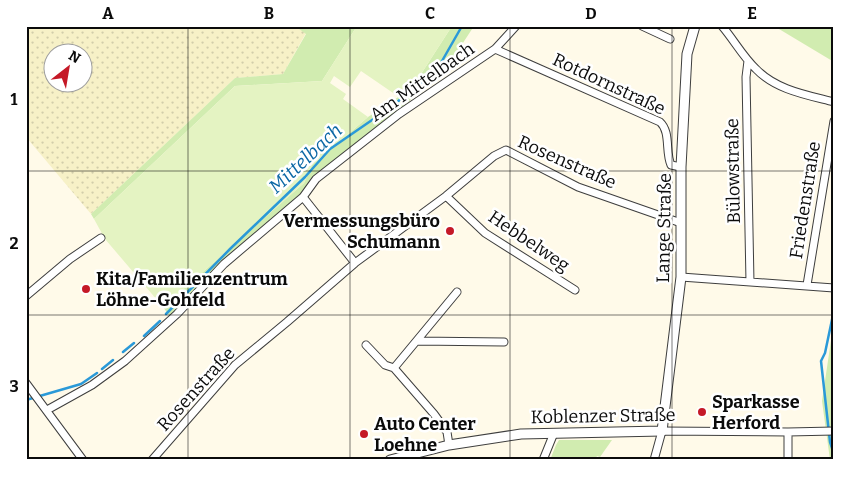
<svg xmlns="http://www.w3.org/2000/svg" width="860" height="486" viewBox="0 0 860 486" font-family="Bitter,serif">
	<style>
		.farmland { fill: url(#farmland-dots); fill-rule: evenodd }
		.grass { fill: #d1ecb0 }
		.pitch { fill: #e4f3c2 }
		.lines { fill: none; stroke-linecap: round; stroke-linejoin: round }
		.stream { stroke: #2a99d8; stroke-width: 2.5 }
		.minor-casing { stroke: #3e3e3e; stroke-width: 9 }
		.tertiary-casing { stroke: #3e3e3e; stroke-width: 11 }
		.minor { stroke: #fff; stroke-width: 7 }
		.tertiary { stroke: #fff; stroke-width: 9 }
		.grid { fill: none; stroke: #0b0b0b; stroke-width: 1; stroke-opacity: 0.55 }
		.poi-dot { fill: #c51927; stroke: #fff; stroke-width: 2 }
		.labels { text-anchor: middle; stroke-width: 5; stroke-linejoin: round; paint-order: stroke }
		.street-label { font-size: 18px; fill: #0b0b0b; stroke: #fff }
		.poi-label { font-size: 18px; font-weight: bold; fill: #0b0b0b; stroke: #fff; text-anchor: start }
		.water-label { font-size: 19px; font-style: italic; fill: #0c68a5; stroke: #fff }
		.neatline { fill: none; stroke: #0b0b0b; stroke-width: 2 }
		.grid-label { font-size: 16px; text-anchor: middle; font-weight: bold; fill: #0b0b0b }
	</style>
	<defs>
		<pattern id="farmland-dots" width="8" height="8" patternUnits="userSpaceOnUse" patternTransform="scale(1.25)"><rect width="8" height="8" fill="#f7f1c7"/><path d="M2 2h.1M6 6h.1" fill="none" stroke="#d2cdaa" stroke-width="1.8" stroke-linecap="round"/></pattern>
	</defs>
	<rect width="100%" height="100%" fill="#fffae9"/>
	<!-- farmland -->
	<path class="farmland" d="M 26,26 L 295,26 L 306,33 L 283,74 L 235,78 L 91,214 L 26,137 ZM 52,52 L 82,52 L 82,82 L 52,82 Z"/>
	<!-- grass -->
	<path class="grass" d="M 295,26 L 357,26 L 322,81 L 235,86 L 94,219 L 91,214 L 235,78 L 283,74 L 306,34 Z
		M 452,26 L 474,26 L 442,75 L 314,177 L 301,193 L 223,263 L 171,318 L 163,307 L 304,183 L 312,165 L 368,117 L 412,88 Z
		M 780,26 L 834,26 L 834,62 L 779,29 Z
		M 834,310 L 834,460 L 830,460 L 822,401 L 833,327 L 831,318 Z
		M 559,440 L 612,440 L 600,457 L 597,456 L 595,460 L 550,460 L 556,445 Z"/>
	<!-- pitch -->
	<path class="pitch" d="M 357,26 L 452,26 L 412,88 L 399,97 L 361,71 L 350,87 L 334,76 L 330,83 L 346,94 L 343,99 L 368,117 L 312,165 L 304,183 L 163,307 L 105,239 L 94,219 L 235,86 L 322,81 Z"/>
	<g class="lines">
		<!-- stream -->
		<path class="stream" d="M 832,26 L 834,49
			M 834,310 L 825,353 L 821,361 L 830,442 L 834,454
			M 166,314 L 231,248 L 305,177 L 330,149 L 388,109 L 432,75 L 442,61 L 462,26
			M 144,336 L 160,321
			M 123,352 L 134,343
			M 102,369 L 113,360
			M 26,400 L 81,384 L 97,373"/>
		<defs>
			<path id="minor" d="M 642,26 L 670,39
				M 722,26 C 734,40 743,57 756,69 C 776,90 807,95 834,102
				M 495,49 L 660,122 C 671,132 665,152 671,165 L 681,167
				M 748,61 L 746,77 L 750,282
				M 446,196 L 485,233 L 575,290
				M 303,197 L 355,263
				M 681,277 L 834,288
				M 807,285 L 834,121
				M 26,296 L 70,259 L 101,238
				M 417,341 L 504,342
				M 366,345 L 385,365 L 394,368 L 434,414 L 447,432 L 449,445
				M 394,368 L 457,292
				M 26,383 L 83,460
				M 47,410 L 92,385 L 125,361 L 177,314 L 224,264 L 303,197 L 316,179 L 399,114 L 495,49 L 516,26
				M 788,432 L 788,460
				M 152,460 L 235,365 L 287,322 L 355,263 L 446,196 L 494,156 L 506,150 L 578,187 L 681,223
				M 543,460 L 554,433
				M 654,460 L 662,431 L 788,432 L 834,431"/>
			<path id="tertiary" d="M 390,460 L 449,445 L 521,434 L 662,431 L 681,277 L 681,167 L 687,54 L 695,26"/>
		</defs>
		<!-- minor casing -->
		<use href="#minor" class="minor-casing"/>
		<!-- tertiary casing -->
		<use href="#tertiary" class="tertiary-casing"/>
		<!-- minor -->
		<use href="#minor" class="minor"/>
		<!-- tertiary -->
		<use href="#tertiary" class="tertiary"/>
	</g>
	<!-- grid -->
	<path class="grid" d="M 188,26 L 188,460M 350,26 L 350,460M 510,26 L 510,460M 672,26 L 672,460M 26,171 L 834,171M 26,315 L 834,315"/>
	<!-- markers -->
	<g class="poi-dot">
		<circle cx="450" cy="231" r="5"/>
		<circle cx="86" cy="289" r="5"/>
		<circle cx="702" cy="412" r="5"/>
		<circle cx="364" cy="434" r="5"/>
	</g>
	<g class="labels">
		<!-- street labels -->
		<g class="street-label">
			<text transform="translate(422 82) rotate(-35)" y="6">Am Mittelbach</text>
			<text transform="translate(609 84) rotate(25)" y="6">Rotdornstraße</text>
			<text transform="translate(567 162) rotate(24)" y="6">Rosenstraße</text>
			<text transform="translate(733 171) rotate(-91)" y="6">Bülowstraße</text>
			<text transform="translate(805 200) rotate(-81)" y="6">Friedenstraße</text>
			<text transform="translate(664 228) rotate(-89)" y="6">Lange Straße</text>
			<text transform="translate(529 241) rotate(34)" y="6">Hebbelweg</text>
			<text transform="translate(196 389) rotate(-48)" y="6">Rosenstraße</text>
			<text transform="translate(603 416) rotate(-1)" y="6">Koblenzer Straße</text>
		</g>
		<!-- poi labels -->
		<g class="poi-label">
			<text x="440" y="227" text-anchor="end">Vermessungsbüro<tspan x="440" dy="21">Schumann</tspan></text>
			<text x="96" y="285">Kita/Familienzentrum<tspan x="96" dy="21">Löhne-Gohfeld</tspan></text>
			<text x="712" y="408">Sparkasse<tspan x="712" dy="21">Herford</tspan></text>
			<text x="374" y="430">Auto Center<tspan x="374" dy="21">Loehne</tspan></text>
		</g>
		<!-- water labels -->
		<g class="water-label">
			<text transform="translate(305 158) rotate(-43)" y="7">Mittelbach</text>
		</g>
	</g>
	<!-- border -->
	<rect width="860" height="486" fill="none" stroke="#ffffff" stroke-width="55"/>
	<!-- north arrow -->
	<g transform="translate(68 68) rotate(31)"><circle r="24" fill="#ffffff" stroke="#9d9d9d"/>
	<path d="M0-4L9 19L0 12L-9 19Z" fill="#c51927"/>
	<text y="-8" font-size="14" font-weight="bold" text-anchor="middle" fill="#0b0b0b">N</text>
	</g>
	<rect x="28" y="28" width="804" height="430" class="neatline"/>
	<g class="grid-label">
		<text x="108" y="19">A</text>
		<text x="269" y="19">B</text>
		<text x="430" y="19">C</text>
		<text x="591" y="19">D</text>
		<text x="752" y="19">E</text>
		<text x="14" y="105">1</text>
		<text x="14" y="249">2</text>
		<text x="14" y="392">3</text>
	</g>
</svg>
